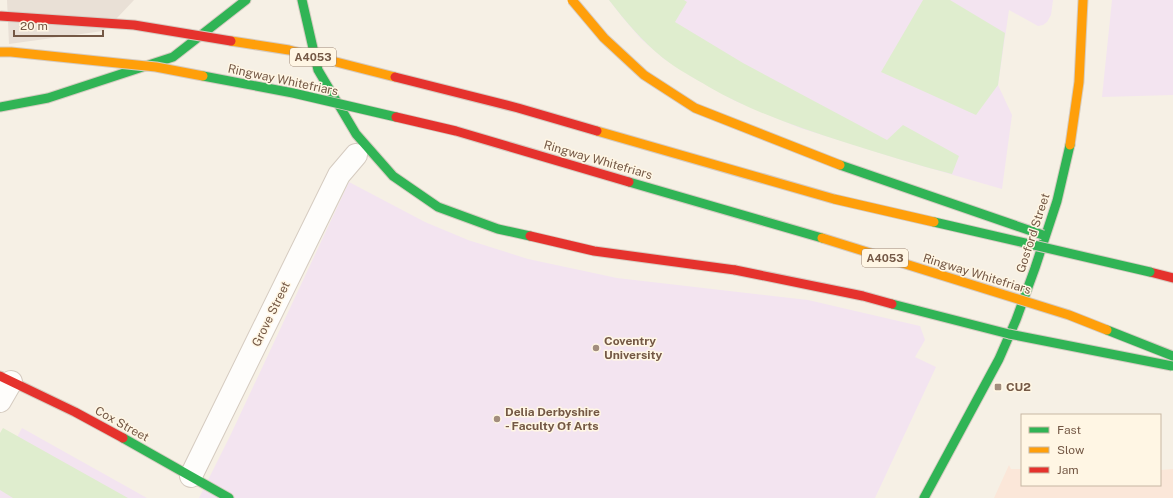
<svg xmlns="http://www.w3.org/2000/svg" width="1173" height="498" viewBox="0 0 1173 498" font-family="'Public Sans',sans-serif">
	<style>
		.commercial { fill: #fbe7d9 }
		.industrial { fill: #e9e0d6 }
		.education { fill: #f3e4f0 }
		.green { fill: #dfedce }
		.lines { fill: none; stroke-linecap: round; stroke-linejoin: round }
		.street-casing { stroke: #d5cbc0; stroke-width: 24 }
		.fast-casing { stroke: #d6ccc1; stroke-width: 11 }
		.slow-casing { stroke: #d6ccc1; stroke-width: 11 }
		.jam-casing { stroke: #d6ccc1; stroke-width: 11 }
		.street { stroke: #fefdfb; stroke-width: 22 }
		.fast { stroke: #30b455; stroke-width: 9 }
		.slow { stroke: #ff9f0a; stroke-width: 9 }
		.jam { stroke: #e5322d; stroke-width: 9 }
		.fast-bridge-casing { stroke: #d5cbc2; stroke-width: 11; stroke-linecap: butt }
		.slow-bridge-casing { stroke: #d5cbc2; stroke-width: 11; stroke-linecap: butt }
		.jam-bridge-casing { stroke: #d5cbc2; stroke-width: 11; stroke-linecap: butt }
		.fast-bridge { stroke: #30b455; stroke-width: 9 }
		.slow-bridge { stroke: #ff9f0a; stroke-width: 9 }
		.jam-bridge { stroke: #e5322d; stroke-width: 9 }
		.poi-dot { fill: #a28d7d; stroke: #fff6e4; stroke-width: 1.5 }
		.labels { text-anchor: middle; stroke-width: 3; stroke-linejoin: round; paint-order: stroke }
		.shield { fill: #fff6e4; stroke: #9e8775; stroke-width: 1 }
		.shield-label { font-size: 11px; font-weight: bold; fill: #745845 }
		.street-label { font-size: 12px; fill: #745845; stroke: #fff6e4 }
		.poi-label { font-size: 12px; font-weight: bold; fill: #745845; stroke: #fff6e4; text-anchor: start }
	</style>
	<rect width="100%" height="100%" fill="#f6f0e5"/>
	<!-- commercial -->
	<path class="commercial" d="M 1009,465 L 1011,469 L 1022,469 L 1022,485 L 1160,485 L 1160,470 L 1173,469 L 1173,498 L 994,498 Z"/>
	<!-- industrial -->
	<path class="industrial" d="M 7,0 L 134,0 L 117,18 L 103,31 L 9,44 Z"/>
	<!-- education -->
	<path class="education" d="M 609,0 L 1053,0 L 1051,15 L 1047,22 L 1043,25 L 1038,26 L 1009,10 L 998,85 L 1012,115 L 1002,189 L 905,161 L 800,128 L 735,101 L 692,77 L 664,59 L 641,39 L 623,18 Z
		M 1112,0 L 1173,0 L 1173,95 L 1102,97 Z
		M 349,182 L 425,222 L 468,240 L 528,259 L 617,278 L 808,300 L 920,326 L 925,340 L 915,357 L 936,367 L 875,498 L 199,498 L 231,434 Z
		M 22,428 L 147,498 L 0,498 L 0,468 Z"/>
	<!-- green -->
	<path class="green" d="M 609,0 L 684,0 L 687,2 L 675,22 L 743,63 L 887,140 L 903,125 L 959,156 L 952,174 C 917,165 882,154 847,143 C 799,128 753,112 709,87 C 694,78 677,69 663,58 C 642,41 625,21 609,0 Z
		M 923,0 L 950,0 L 1005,33 L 998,85 L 976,115 L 881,72 Z
		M 3,428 L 128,498 L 13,498 L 0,490 L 0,433 Z"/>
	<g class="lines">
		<defs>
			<path id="street" d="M 0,401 L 11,382
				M 191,476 L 339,175 L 356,155"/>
			<path id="fast" d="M 302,0 L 318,70 L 356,134 L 393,176 L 438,207 L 498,229 L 530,236
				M 0,107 L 48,98 L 173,57 L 246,0
				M 123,438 L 229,498
				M 924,498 L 999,359 L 1016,320 L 1035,268 L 1057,201 L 1070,145"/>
			<path id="slow" d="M 1070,145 L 1079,82 L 1083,0"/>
			<path id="jam" d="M 530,236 L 594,251 L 735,270
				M 1150,272 L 1173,278
				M 0,376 L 75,412 L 123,438"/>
		</defs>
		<!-- street casing -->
		<use href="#street" class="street-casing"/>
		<!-- fast casing -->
		<use href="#fast" class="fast-casing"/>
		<!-- slow casing -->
		<use href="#slow" class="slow-casing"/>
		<!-- jam casing -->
		<use href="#jam" class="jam-casing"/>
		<!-- street -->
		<use href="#street" class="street"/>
		<!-- fast -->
		<use href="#fast" class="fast"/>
		<!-- slow -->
		<use href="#slow" class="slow"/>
		<!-- jam -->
		<use href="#jam" class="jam"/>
		<defs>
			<path id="fast-bridge" d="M 203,76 L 293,93 L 396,117
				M 840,165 L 1043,235
				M 629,182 L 822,238
				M 934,222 L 1150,272
				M 892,304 L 1009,334 L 1172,366
				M 1107,330 L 1173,356"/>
			<path id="slow-bridge" d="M 572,0 L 604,38 L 644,75 L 695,108 L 840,165
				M 231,41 L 289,50 L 395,77
				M 0,52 L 11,52 L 156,67 L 203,76
				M 597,131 L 834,199 L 934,222
				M 822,238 L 1069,315 L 1107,330"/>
			<path id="jam-bridge" d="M 0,16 L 134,25 L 231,41
				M 395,77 L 518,108 L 597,131
				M 396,117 L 456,131 L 629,182
				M 735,270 L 863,296 L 892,304"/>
		</defs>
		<!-- fast-bridge casing -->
		<use href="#fast-bridge" class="fast-bridge-casing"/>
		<!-- slow-bridge casing -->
		<use href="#slow-bridge" class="slow-bridge-casing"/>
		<!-- jam-bridge casing -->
		<use href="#jam-bridge" class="jam-bridge-casing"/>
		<!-- fast-bridge -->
		<use href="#fast-bridge" class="fast-bridge"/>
		<!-- slow-bridge -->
		<use href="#slow-bridge" class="slow-bridge"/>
		<!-- jam-bridge -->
		<use href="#jam-bridge" class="jam-bridge"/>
	</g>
	<!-- markers -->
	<g class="poi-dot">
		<circle cx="596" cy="348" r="4"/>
		<rect x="994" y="383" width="8" height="8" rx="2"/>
		<circle cx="497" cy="419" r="4"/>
	</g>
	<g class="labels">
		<!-- shield labels -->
		<g class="shield">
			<rect x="290" y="48" width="46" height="18" rx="3"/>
			<rect x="862" y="249" width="46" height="18" rx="3"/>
		</g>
		<g class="shield-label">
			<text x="313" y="61">A4053</text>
			<text x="885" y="262">A4053</text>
		</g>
		<!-- street labels -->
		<g class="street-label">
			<text transform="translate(283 80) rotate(12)" y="4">Ringway Whitefriars</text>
			<text transform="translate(598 160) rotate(16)" y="4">Ringway Whitefriars</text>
			<text transform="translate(1033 233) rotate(-72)" y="4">Gosford Street</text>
			<text transform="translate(977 274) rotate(17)" y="4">Ringway Whitefriars</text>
			<text transform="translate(271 314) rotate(-64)" y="4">Grove Street</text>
			<text transform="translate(122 424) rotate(29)" y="4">Cox Street</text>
		</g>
		<!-- poi labels -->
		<g class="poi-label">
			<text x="604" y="345">Coventry<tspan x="604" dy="14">University</tspan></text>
			<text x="1006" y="391">CU2</text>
			<text x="505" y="416">Delia Derbyshire<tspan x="505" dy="14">- Faculty Of Arts</tspan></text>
		</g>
	</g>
	<!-- legend -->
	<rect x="1021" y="414" width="140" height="72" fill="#fff6e4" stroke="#c7b7a4"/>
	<rect x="1029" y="427" width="20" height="6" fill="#30b455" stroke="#c7b7a4"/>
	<text x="1057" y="434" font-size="12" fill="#745845">Fast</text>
	<rect x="1029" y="447" width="20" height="6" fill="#ff9f0a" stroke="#c7b7a4"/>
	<text x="1057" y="454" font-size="12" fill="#745845">Slow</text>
	<rect x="1029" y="467" width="20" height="6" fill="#e5322d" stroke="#c7b7a4"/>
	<text x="1057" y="474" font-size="12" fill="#745845">Jam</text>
	<!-- scale -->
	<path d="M14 30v6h89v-6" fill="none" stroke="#745845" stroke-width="2"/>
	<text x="20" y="30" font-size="12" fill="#745845" stroke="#fff6e4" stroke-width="3" paint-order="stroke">20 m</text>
</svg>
